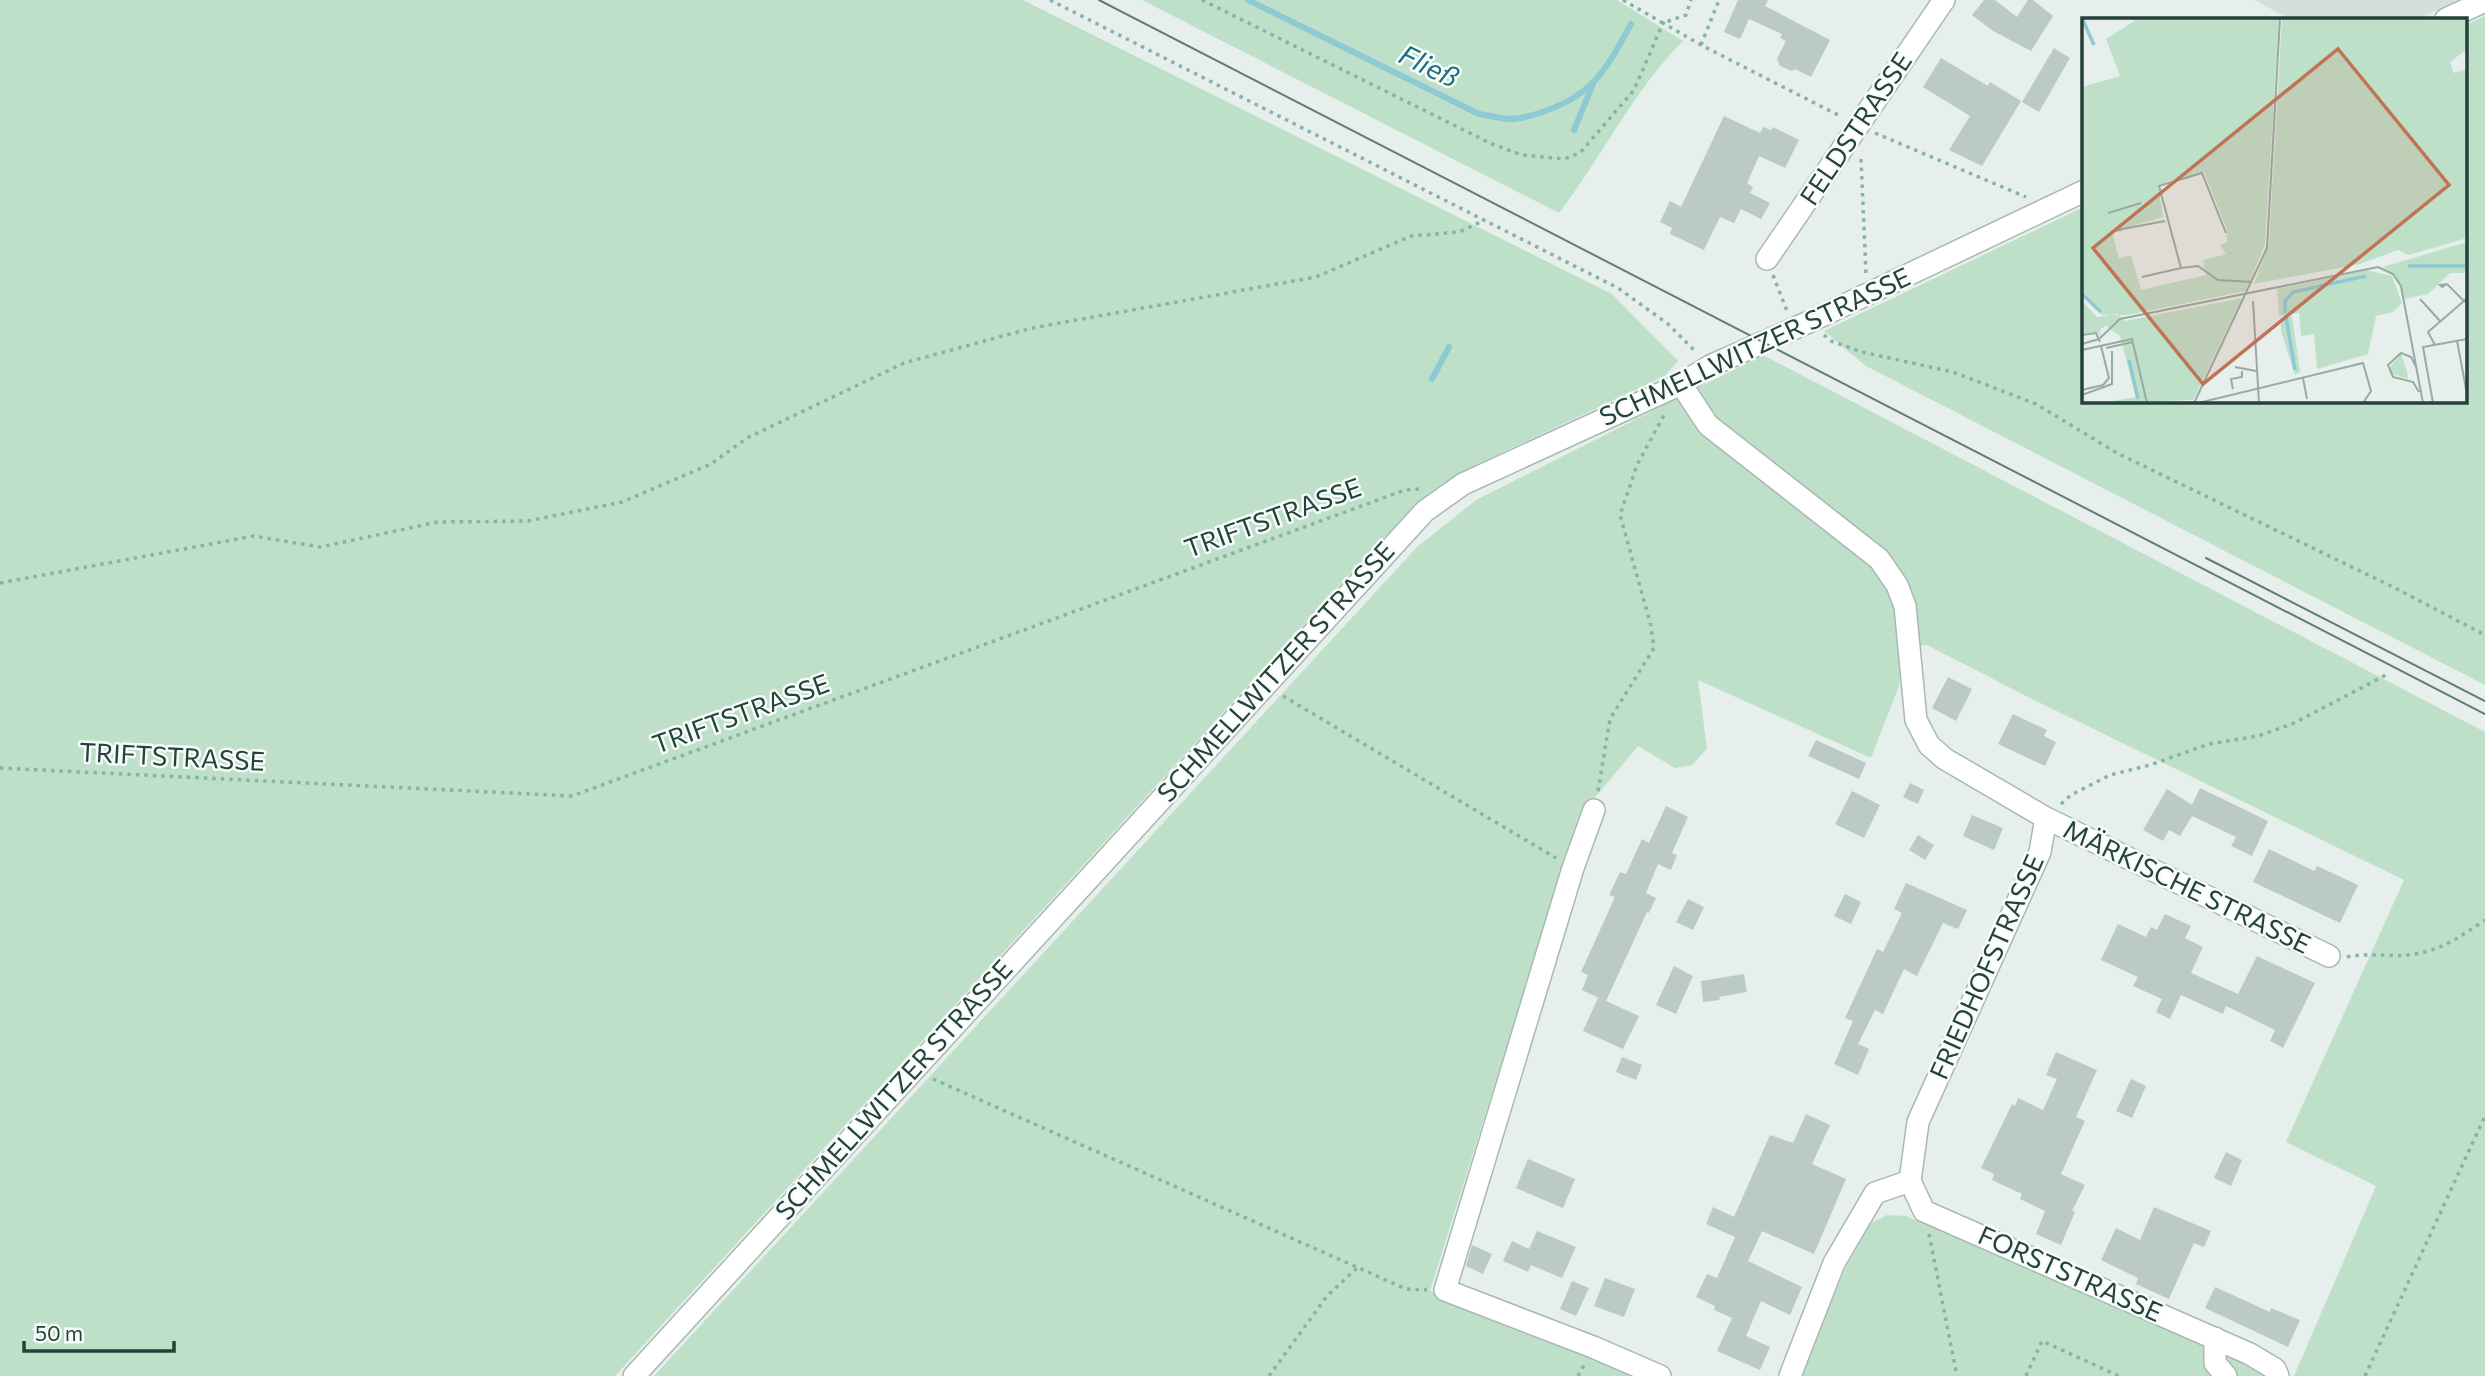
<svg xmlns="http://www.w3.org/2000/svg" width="2485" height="1376" viewBox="0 0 2485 1376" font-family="Commissioner,sans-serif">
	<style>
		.built { fill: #d4dfda }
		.green { fill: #bfe0c8 }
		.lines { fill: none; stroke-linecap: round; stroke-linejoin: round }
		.stream { stroke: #8ec9d4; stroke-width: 6 }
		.building { fill: #bbcac4 }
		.minor-casing { stroke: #a8b8b2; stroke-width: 24 }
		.tertiary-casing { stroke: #a8b8b2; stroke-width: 24 }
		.path { stroke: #86b3a5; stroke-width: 3.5; stroke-dasharray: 3.5 5; stroke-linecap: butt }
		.minor { stroke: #fff; stroke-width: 21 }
		.tertiary { stroke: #fff; stroke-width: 21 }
		.tram { stroke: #5f7d75; stroke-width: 2 }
		.labels { text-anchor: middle; stroke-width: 5; stroke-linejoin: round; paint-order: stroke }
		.street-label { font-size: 26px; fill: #24423a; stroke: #f7fbf9 }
		.water-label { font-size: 28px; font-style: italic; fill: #1c6f80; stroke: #f7fbf9 }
		.inset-river { fill: none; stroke: #8ec9d4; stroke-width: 3.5 }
		.inset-road { fill: none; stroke: #98aaa4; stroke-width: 2 }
		.view { fill: #c07456; fill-opacity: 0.15; stroke: #c07456; stroke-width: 3.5 }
		.inset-edge { fill: none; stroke: #24423a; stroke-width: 3.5 }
	</style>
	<rect width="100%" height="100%" fill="#e6efeb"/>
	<!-- built -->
	<path class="built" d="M 2254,0 L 2457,0 L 2418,19 L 2290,19 Z"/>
	<!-- green -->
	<path class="green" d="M 0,0 L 1023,0 L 1612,294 L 1678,361 L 1665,376 L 1465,470 L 1385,536 L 615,1376 L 0,1376 Z
		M 1142,0 L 1617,0 L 1683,41 C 1633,91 1602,157 1559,213 Z
		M 2485,16 L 2485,685 L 1866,366 L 1824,331 L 2084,207 L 2084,401 L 2466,401 L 2466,25 Z
		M 1763,355 L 2485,732 L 2485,1376 L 2294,1376 L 2376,1186 L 2286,1142 L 2404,880 L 2030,698 L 1927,645 L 1903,646 L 1899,686 L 1871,758 L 1698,680 L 1707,749 L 1692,765 L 1675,768 L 1638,746 L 1578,818 L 1430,1291 L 1635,1376 L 654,1376 L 1417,547 L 1476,500 Z
		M 1887,1215 L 1906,1216 L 2279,1376 L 1800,1376 L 1847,1265 L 1871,1223 Z"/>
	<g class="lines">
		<!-- stream -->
		<path class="stream" d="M 1248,0 L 1479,114 C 1489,115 1500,119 1511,119 C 1522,119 1537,114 1548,110 C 1596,92 1607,67 1631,24
			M 1574,130 L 1593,84
			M 1432,379 L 1449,347"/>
	</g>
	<!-- building -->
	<path class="building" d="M 1738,0 L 1768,0 L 1765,6 L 1830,40 L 1811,77 L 1795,69 L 1792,71 L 1780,66 L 1777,59 L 1786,41 L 1780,38 L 1782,34 L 1749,19 L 1740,39 L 1724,32 Z
		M 1984,0 L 1995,0 L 2017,17 L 2028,0 L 2033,0 L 2053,16 L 2031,51 L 1993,31 L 1972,15 Z
		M 2054,48 L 2070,58 L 2039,112 L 2022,102 Z
		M 1941,58 L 1988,86 L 1990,82 L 2021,101 L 1982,166 L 1949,150 L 1970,116 L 1923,87 Z
		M 1724,116 L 1760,133 L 1763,127 L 1771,130 L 1773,127 L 1799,140 L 1785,168 L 1759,156 L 1747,183 L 1753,187 L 1750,193 L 1770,203 L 1761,219 L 1741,209 L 1734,223 L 1720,217 L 1704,250 L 1670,234 L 1672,228 L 1660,222 L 1670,201 L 1681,207 Z
		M 1948,677 L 1972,689 L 1956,721 L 1932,708 Z
		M 2013,714 L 2047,730 L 2044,736 L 2056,742 L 2045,766 L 1998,744 Z
		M 1816,740 L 1866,763 L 1859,779 L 1808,756 Z
		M 1910,783 L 1924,790 L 1918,804 L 1903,797 Z
		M 2200,788 L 2268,821 L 2252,856 L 2231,846 L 2236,837 L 2192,816 L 2180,836 L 2169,830 L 2163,841 L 2143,830 L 2167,789 L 2192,805 Z
		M 1852,791 L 1880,805 L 1864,838 L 1835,824 Z
		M 1666,806 L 1688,817 L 1672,853 L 1677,855 L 1671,870 L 1658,864 L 1646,893 L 1656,898 L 1649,913 L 1647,912 L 1606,1001 L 1639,1016 L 1623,1049 L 1583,1031 L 1598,998 L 1605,1001 L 1582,990 L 1588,975 L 1581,972 L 1615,897 L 1609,895 L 1620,872 L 1626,874 L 1642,839 L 1649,843 Z
		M 1972,815 L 2003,828 L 1994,850 L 1963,836 Z
		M 1918,835 L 1934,845 L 1925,860 L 1909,850 Z
		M 2269,849 L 2314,871 L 2317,866 L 2358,885 L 2340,923 L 2253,882 Z
		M 1906,883 L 1967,910 L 1958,929 L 1943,923 L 1917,976 L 1904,969 L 1883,1014 L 1875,1010 L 1858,1044 L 1869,1049 L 1858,1075 L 1834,1064 L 1853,1021 L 1845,1018 L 1877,949 L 1883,952 L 1902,913 L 1894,909 Z
		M 1845,894 L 1861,902 L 1851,924 L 1834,916 Z
		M 1688,899 L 1704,907 L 1693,930 L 1676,922 Z
		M 2165,914 L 2191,926 L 2185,938 L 2203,947 L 2191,973 L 2238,994 L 2257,956 L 2315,983 L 2283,1048 L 2270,1041 L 2275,1030 L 2226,1006 L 2223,1014 L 2181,995 L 2170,1019 L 2156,1012 L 2162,999 L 2133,986 L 2138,977 L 2101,960 L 2118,924 L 2146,937 L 2151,927 L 2157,930 Z
		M 1674,966 L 1693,976 L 1676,1014 L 1656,1005 Z
		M 1744,974 L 1747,992 L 1719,997 L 1720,1000 L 1703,1002 L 1701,981 Z
		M 2056,1052 L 2097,1070 L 2076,1117 L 2085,1121 L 2061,1174 L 2085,1185 L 2072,1211 L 2075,1212 L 2061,1245 L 2036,1234 L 2045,1211 L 2020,1199 L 2022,1194 L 1992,1180 L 1994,1174 L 1981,1168 L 2012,1104 L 2015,1106 L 2018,1098 L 2043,1110 L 2057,1079 L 2046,1075 Z
		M 1622,1057 L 1642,1065 L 1636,1080 L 1616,1072 Z
		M 2131,1079 L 2146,1086 L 2132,1118 L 2116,1111 Z
		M 1806,1114 L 1830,1125 L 1812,1164 L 1846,1179 L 1814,1254 L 1762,1231 L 1748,1261 L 1802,1287 L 1790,1315 L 1761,1301 L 1746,1336 L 1770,1347 L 1760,1370 L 1717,1351 L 1732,1318 L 1714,1310 L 1715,1306 L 1696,1297 L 1707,1274 L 1717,1278 L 1735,1237 L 1706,1224 L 1713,1207 L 1734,1217 L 1770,1135 L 1793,1143 Z
		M 2226,1152 L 2242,1160 L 2231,1186 L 2214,1178 Z
		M 1528,1159 L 1575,1179 L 1563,1208 L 1516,1188 Z
		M 2154,1207 L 2211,1231 L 2204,1247 L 2194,1243 L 2169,1299 L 2136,1284 L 2138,1278 L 2101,1260 L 2116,1228 L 2140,1240 Z
		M 1537,1231 L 1576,1247 L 1562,1278 L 1531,1265 L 1528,1272 L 1503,1261 L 1512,1241 L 1529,1249 Z
		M 1472,1245 L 1492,1254 L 1483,1274 L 1466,1266 Z
		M 1605,1278 L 1635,1289 L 1624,1317 L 1594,1306 Z
		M 1572,1281 L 1589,1288 L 1576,1316 L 1560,1309 Z
		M 2215,1287 L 2270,1312 L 2271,1308 L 2300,1320 L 2288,1347 L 2205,1308 Z"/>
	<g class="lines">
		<defs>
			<path id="minor" d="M 1767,259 L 1944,0
				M 1681,384 L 1708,425 L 1879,559 L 1897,585 L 1905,606 L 1916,720 L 1929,745 L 1945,759 L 2046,818 L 2040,852 L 1918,1122 L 1910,1181
				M 1594,810 L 1573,868 L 1445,1290 L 1593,1347 L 1660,1376
				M 2046,818 L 2329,956
				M 1910,1181 L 1924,1211 L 2250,1354 L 2275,1369 L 2278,1376
				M 2215,1338 L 2215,1363 L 2226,1376
				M 1790,1376 L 1834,1263 L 1875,1193 L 1910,1181"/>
			<path id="tertiary" d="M 2446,19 L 2485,1
				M 634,1376 L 1425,511 L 1463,484 L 1681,384 L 1710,366 L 1811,321 L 2084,191"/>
		</defs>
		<!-- minor casing -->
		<use href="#minor" class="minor-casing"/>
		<!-- tertiary casing -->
		<use href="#tertiary" class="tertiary-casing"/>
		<!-- path -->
		<path class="path" d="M 1050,0 L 1618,288 L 1668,324 L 1695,351
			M 1202,0 L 1492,144 L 1522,155 L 1564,159 L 1580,153 L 1634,90 L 1663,23 L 1701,45 L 1840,116
			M 1623,0 L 1663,23 L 1686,15 L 1691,0
			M 1701,45 L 1719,0
			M 1875,133 L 2026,197
			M 1861,159 L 1866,274
			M 1773,275 L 1787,311
			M 1824,335 L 1831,341 L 1862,352 L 1953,372 L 2036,404 L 2117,453 L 2393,587 L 2485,635
			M 0,583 L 254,536 L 320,547 L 438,522 L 528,521 L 622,502 L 711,464 L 747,438 L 904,363 L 1032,328 L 1316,277 L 1411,236 L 1459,232 L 1485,220
			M 1283,696 L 1556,858
			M 0,768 L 572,796 L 1405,490 L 1420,489
			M 1598,791 L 1610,719 L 1654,648 L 1651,626 L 1620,515 L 1637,465 L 1665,413
			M 2061,804 L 2071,795 L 2110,775 L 2150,765 L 2209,744 L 2258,736 L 2292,724 L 2388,674
			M 2347,957 C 2370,952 2393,958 2415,954 C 2442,950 2463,935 2485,920
			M 933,1079 L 1406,1289 L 1427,1290
			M 1929,1234 L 1957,1376
			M 1269,1376 L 1327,1296 L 1357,1268
			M 1578,1376 L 1584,1365
			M 2026,1376 L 2042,1341 L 2119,1376
			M 2365,1376 L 2485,1116"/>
		<!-- minor -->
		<use href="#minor" class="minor"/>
		<!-- tertiary -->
		<use href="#tertiary" class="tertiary"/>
		<!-- tram -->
		<path class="tram" d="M 1099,0 L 2485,714
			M 2206,558 L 2485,701"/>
	</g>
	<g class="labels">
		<!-- street labels -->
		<g class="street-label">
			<text transform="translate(1856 129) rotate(-56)" y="9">FELDSTRASSE</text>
			<text transform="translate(1755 347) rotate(-25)" y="9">SCHMELLWITZER STRASSE</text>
			<text transform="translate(1273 518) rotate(-20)" y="9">TRIFTSTRASSE</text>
			<text transform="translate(1276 672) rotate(-48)" y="9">SCHMELLWITZER STRASSE</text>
			<text transform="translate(741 714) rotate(-20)" y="9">TRIFTSTRASSE</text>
			<text transform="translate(172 757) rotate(3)" y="9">TRIFTSTRASSE</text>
			<text transform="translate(2187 887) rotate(26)" y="9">MÄRKISCHE STRASSE</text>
			<text transform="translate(1987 967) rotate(-66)" y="9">FRIEDHOFSTRASSE</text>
			<text transform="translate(894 1090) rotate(-48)" y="9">SCHMELLWITZER STRASSE</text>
			<text transform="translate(2070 1274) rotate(24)" y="9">FORSTSTRASSE</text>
		</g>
		<!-- water labels -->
		<g class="water-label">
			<text transform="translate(1429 66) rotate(26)" y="10">Fließ</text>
		</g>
	</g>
	<!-- overview -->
	<g transform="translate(2082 18)">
		<rect width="385" height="385" fill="#e6efeb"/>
		<path d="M 57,0 L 197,0 L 183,226 L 164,273 L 46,297 L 20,297 L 0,278 L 0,69 L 38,58 L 24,21 ZM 122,154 L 145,212 L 145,224 L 138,227 L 144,236 L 121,242 L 124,257 L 59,272 L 49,237 L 37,240 L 30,214 L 81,199 L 76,167 ZM 200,0 L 385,0 L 385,31 L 368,44 L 372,55 L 385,51 L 385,220 L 327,237 L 316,232 L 278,246 L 172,266 L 187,225 ZM 385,224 L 385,255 L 368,255 L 346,276 L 323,281 L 314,258 L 301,249 ZM 284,252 L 310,258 L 320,285 L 311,294 L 294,298 L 286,336 L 235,351 L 232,316 L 219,318 L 217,295 L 197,298 L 195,271 ZM 160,280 L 111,382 L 17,385 L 54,379 L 38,318 L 24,308 L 18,311 L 19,320 L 16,314 L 0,316 L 0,283 L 15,299 L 36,296 L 43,303 ZM 210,298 L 218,354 L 213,357 L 199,313 L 199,301 ZM 319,336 L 325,353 L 326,361 L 310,356 L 308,349 Z" fill="#bfe0c8" fill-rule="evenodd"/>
		<path class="inset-river" d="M 0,0 L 12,27M 326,248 L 385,248M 0,276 L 19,294M 203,295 L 203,283 L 211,274 L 284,258M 204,299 L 213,352M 47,342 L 56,381"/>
		<path class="inset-road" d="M 26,195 L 59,185M 40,212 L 30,213 L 83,203M 144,215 L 120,155 L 77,168 L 99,250 L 116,248 L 136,262 L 170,264M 60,259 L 99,250M 365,266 L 358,267 L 360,269 L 365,266 L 382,283 L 385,280M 338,281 L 358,303M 171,283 L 177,385M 0,317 L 14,315 L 18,324M 375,323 L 385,376M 0,326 L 17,321 L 38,301 L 296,249 L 311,256 L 319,268 L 341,385M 353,327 L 346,314 L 382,283 L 385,285M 24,330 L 51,324M 0,332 L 50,321 L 65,385M 153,349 L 174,353M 334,349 L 329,339 L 319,335 L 306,347 L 311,359 L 331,364 L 337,374M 221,360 L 225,381M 151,371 L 149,361 L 160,359 L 160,353M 0,372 L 21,367 L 27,360 L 19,328M 0,377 L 30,366 L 30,333M 112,385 L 185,230 L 198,0M 116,385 L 281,345 L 289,373 L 281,385M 351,385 L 341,329 L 385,321"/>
		<path class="view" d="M 256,31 L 367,167 L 121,366 L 11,230 Z"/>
		<rect width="385" height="385" class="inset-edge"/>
	</g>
	<!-- scale -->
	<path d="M24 1341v10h150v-10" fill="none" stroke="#24423a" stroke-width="3.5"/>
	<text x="35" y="1341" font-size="21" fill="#24423a" stroke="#f7fbf9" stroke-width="5" paint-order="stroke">50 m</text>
</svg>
